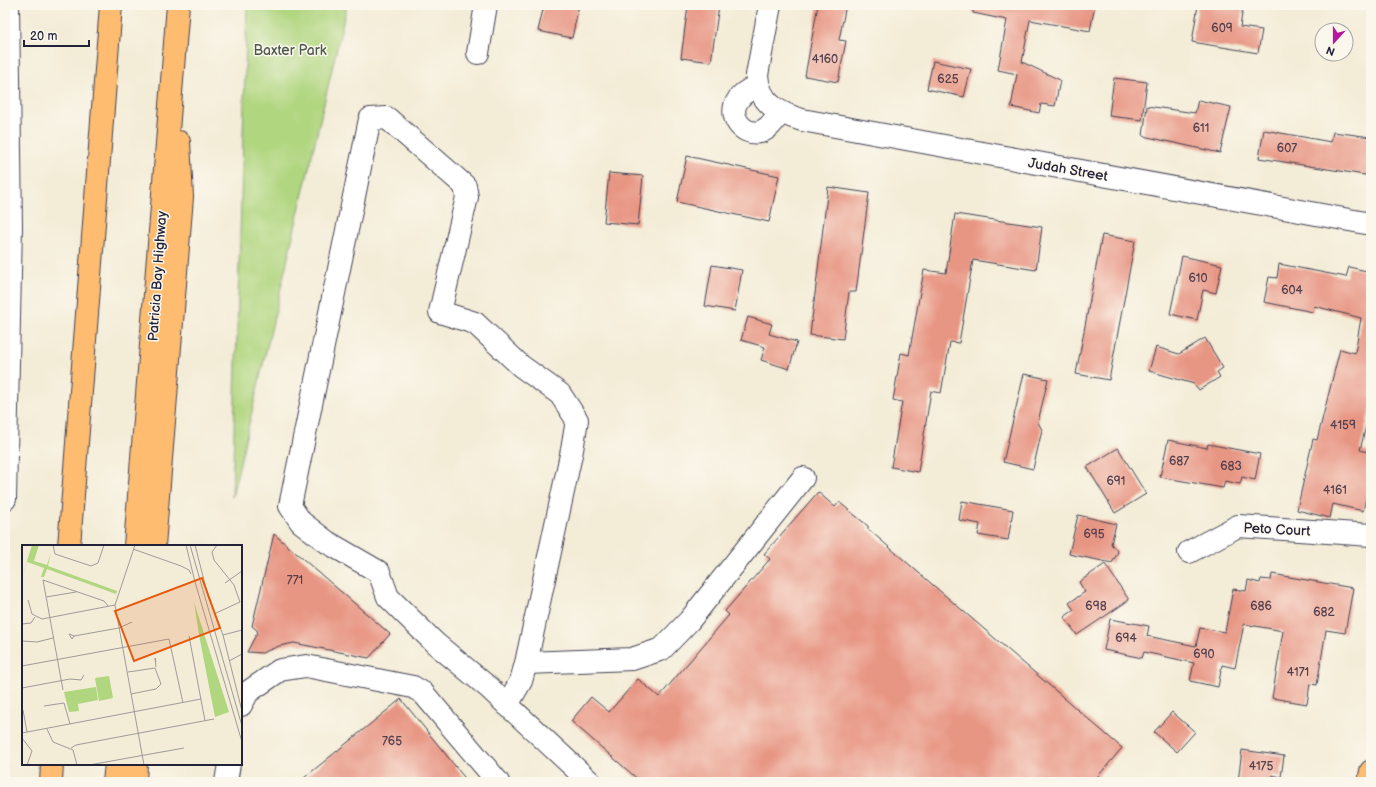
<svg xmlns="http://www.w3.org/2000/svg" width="1376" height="787" viewBox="0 0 1376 787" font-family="'Balsamiq Sans',sans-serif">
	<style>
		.green { fill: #b0d67f; stroke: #697c5d }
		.building { fill: #e89684 }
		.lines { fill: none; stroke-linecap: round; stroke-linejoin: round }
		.minor-casing { stroke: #414052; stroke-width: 24 }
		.major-casing { stroke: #414052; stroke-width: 24 }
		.highway-casing { stroke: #414052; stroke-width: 24 }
		.minor { stroke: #fff; stroke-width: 22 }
		.major { stroke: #febc70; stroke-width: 22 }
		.highway { stroke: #febc70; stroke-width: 22 }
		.labels { text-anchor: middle; stroke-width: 3; stroke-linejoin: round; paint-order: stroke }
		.number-label { font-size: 12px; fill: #543f4d }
		.park-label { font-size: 14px; fill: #4d584f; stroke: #fbf7ec }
		.street-label { font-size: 14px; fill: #22223b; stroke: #fbf7ec }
		.inset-road { fill: none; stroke: #9f9b99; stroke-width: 1 }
		.view { fill: #e8590c; fill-opacity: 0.15; stroke: #e8590c; stroke-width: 2 }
		.inset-edge { fill: none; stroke: #22223b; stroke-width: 2 }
	</style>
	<rect width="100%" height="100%" fill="#fbf7ec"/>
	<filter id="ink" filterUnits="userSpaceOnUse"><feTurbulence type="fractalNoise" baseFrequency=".025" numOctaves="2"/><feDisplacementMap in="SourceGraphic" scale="8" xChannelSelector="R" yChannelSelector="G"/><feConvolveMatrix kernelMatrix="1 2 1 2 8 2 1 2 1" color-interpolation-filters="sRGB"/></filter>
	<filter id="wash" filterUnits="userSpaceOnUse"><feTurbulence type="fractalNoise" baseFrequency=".012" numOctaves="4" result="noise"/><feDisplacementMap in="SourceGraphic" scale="16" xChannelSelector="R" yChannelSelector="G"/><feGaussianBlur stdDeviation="0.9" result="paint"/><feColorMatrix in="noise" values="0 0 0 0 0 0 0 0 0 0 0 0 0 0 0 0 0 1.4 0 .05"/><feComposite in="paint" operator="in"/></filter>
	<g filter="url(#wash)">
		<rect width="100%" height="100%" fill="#f3ecd7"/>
		<!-- green -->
		<path class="green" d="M 247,5 L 347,5 L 232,497 Z"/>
		<g id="blocks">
			<!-- building -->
			<path class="building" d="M 544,5 L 579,5 L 572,38 L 538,31 Z
				M 688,5 L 719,5 L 711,62 L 681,58 Z
				M 818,5 L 846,5 L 839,40 L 846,41 L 838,82 L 805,76 Z
				M 973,5 L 1095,5 L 1090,31 L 1030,20 L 1022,62 L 1060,80 L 1055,106 L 1041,104 L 1039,113 L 1011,107 L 1017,74 L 998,70 L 1007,20 L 973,13 Z
				M 1198,5 L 1230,5 L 1243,7 L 1240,27 L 1262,30 L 1258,53 L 1192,42 Z
				M 933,61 L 971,69 L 964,97 L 927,89 Z
				M 1114,78 L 1147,82 L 1142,120 L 1109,116 Z
				M 1198,100 L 1231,107 L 1220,153 L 1143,136 L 1147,106 L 1195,113 Z
				M 1264,130 L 1331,142 L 1333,132 L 1371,137 L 1371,176 L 1259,158 Z
				M 687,156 L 779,176 L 769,222 L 677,202 Z
				M 609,173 L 643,176 L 638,225 L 604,222 Z
				M 828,187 L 869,193 L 856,292 L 849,292 L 843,339 L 810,335 Z
				M 955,214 L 1042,227 L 1036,270 L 973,260 L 959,343 L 950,342 L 941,393 L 931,391 L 918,472 L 891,467 L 902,402 L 893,400 L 901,353 L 909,355 L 924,270 L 946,273 Z
				M 1102,235 L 1135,241 L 1109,380 L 1076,374 Z
				M 1182,256 L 1222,265 L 1216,293 L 1203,290 L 1197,320 L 1170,314 Z
				M 1279,264 L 1346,277 L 1349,267 L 1371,272 L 1371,406 L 1360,450 L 1371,453 L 1371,477 L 1363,511 L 1333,504 L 1330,518 L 1297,510 L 1313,439 L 1317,440 L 1340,349 L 1355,353 L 1361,318 L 1314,306 L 1313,312 L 1264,302 L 1269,277 L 1277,278 Z
				M 712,265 L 742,270 L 735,311 L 705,306 Z
				M 748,317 L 772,324 L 769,334 L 797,342 L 789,369 L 761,360 L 765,347 L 741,340 Z
				M 1205,338 L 1223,368 L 1217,372 L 1220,377 L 1199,390 L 1194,384 L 1149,371 L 1156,347 L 1179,354 Z
				M 1024,374 L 1048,379 L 1038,422 L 1042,430 L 1033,469 L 1003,462 Z
				M 1168,440 L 1207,448 L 1208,444 L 1260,454 L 1255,480 L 1242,477 L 1240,484 L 1225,481 L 1223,488 L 1160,477 Z
				M 1118,448 L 1146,494 L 1115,513 L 1087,467 Z
				M 818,492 L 835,507 L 839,502 L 868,526 L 868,529 L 1122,748 L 1093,782 L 641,782 L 571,721 L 591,697 L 609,712 L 638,679 L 659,697 L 729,615 L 725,611 L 770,559 L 764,554 Z
				M 962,501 L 1013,510 L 1008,540 L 978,535 L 980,524 L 959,520 Z
				M 1078,515 L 1116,524 L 1111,544 L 1118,552 L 1112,563 L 1069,554 Z
				M 274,534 L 390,634 L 369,658 L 294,643 L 279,646 L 262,653 L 247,652 L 258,631 L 252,626 Z
				M 1105,564 L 1129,600 L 1077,635 L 1064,617 L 1074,610 L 1069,603 L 1085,592 L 1079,582 Z
				M 1272,574 L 1353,588 L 1345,633 L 1326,630 L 1317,685 L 1310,684 L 1307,704 L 1272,698 L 1283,631 L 1244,624 L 1235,668 L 1222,665 L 1218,687 L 1190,681 L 1194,663 L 1144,652 L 1142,658 L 1104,650 L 1110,619 L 1149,626 L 1147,636 L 1196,646 L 1200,628 L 1225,632 L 1233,589 L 1246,591 L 1248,580 L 1260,583 L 1261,579 L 1271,580 Z
				M 401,699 L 468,782 L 299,782 Z
				M 1172,712 L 1195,732 L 1177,752 L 1154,732 Z
				M 1242,750 L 1284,756 L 1281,777 L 1272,775 L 1271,782 L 1238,782 Z"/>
		</g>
	</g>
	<g filter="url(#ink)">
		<use href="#blocks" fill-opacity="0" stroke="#414052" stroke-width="1"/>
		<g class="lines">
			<defs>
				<path id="minor" d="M 770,5 L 757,75 C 759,103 778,113 802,120 L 1371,224
					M 478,53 L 486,5
					M 758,85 C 751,89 742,93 738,100 C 727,115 742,136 760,132 C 769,129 775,120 780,113
					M 5,499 L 11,227 L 8,5
					M 1189,552 L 1238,526 L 1371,535
					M 526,663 L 632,659 L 662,649 L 689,621 L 803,478
					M 241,705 L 248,692 L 280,670 L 306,666 L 413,687 L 423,693 L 498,782
					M 507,705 L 521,681 L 526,663 L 572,450 L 577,420 L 560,394 L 521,366 L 475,323 L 440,312 L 467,197 L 465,186 L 387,118 L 370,119 L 290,506 L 301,522 L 327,542 L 379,572 L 388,597 L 436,644 L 488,687 L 590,782
					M 226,782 L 229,764"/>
				<path id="major" d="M 1369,782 L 1371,771"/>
				<path id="highway" d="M 69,546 L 111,5
					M 135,546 L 178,5
					M 154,546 L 182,197 L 179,142
					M 51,782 L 52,764
					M 114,782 L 116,764
					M 135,782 L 136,764"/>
			</defs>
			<!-- minor casing -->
			<use href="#minor" class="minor-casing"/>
			<!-- major casing -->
			<use href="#major" class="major-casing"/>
			<!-- highway casing -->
			<use href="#highway" class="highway-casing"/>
			<!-- minor -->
			<use href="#minor" class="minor"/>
			<!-- major -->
			<use href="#major" class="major"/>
			<!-- highway -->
			<use href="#highway" class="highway"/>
		</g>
	</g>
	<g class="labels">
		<!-- number labels -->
		<g class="number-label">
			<text x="1222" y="32">609</text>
			<text x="825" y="63">4160</text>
			<text x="948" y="83">625</text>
			<text x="1201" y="132">611</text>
			<text x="1287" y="152">607</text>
			<text x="1198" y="282">610</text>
			<text x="1292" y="294">604</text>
			<text x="1343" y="429">4159</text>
			<text x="1179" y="465">687</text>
			<text x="1231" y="470">683</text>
			<text x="1116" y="485">691</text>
			<text x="1335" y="494">4161</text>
			<text x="1094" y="538">695</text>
			<text x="295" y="584">771</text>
			<text x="1096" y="610">698</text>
			<text x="1261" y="610">686</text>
			<text x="1324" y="616">682</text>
			<text x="1126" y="642">694</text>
			<text x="1204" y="658">690</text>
			<text x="1298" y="676">4171</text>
			<text x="392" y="745">765</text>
			<text x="1261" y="770">4175</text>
		</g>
		<!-- park labels -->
		<g class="park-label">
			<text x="290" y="55">Baxter Park</text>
		</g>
		<!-- street labels -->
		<g class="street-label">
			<text transform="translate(1068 169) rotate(10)" y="5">Judah Street</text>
			<text transform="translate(157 276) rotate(-86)" y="5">Patricia Bay Highway</text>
			<text transform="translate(1277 529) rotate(3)" y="5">Peto Court</text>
		</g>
	</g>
	<!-- overview -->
	<g transform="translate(22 545)">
		<rect width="220" height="220" fill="#f3ecd7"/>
		<path d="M 10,0 L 17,0 L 12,16 L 25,20 L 29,7 L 26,21 L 95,46 L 94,49 L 25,24 L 22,32 L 19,32 L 22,23 L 5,17 L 1,29 ZM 172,57 L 207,167 L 193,172 L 177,90 ZM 87,131 L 91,153 L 77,156 L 73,133 ZM 74,142 L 76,155 L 56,159 L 57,166 L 47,167 L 42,147 Z" fill="#b0d67f"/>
		<path class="inset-road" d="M 31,0 L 33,9 L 69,21 L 76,18 L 82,0M 113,0 L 93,60 L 122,220M 164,0 L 173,37 L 220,197M 168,0 L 220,181M 173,0 L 186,51 L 201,90 L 220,166M 111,4 L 159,21M 159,21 L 167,25 L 169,29M 203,38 L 220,26M 24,52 L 54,47M 6,55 L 10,69 L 20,74 L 93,60M 192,69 L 218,57 L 212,40 L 192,15 L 190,7 L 195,0M 0,79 L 9,78 L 13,72M 201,90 L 220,85M 52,91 L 47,89 L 50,94 L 52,91 L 97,83 L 110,77M 167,91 L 183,176M 0,96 L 15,97 L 31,93M 207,116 L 220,109M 0,121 L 147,94 L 161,158M 134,122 L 133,113 L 134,117M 106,127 L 133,123 L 139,139 L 134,144 L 109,149M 0,143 L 48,134 L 59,135 L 62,130M 41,145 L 21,35 L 82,56 L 86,61M 22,161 L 42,158 L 48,179M 1,165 L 5,187M 25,184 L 31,197 L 51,205 L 55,220M 0,188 L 179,154M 0,193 L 10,206 L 5,220M 49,203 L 54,200 L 192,174M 67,220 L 162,203"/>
		<path class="view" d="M 180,33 L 198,83 L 112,116 L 93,66 Z"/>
		<rect width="220" height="220" class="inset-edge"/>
	</g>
	<!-- margin -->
	<rect width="1376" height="787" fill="none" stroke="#fbf7ec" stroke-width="20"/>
	<!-- north arrow -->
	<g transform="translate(1334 42) rotate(201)"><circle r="19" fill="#fbf7ec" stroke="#a4a2a5"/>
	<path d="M0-3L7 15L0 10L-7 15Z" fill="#b5179e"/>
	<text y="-6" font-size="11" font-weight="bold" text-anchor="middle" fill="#22223b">N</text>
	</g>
	<!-- scale -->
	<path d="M24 40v6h65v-6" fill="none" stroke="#22223b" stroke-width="2"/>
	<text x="30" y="40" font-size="12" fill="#22223b" stroke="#fbf7ec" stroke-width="3" paint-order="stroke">20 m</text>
</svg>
